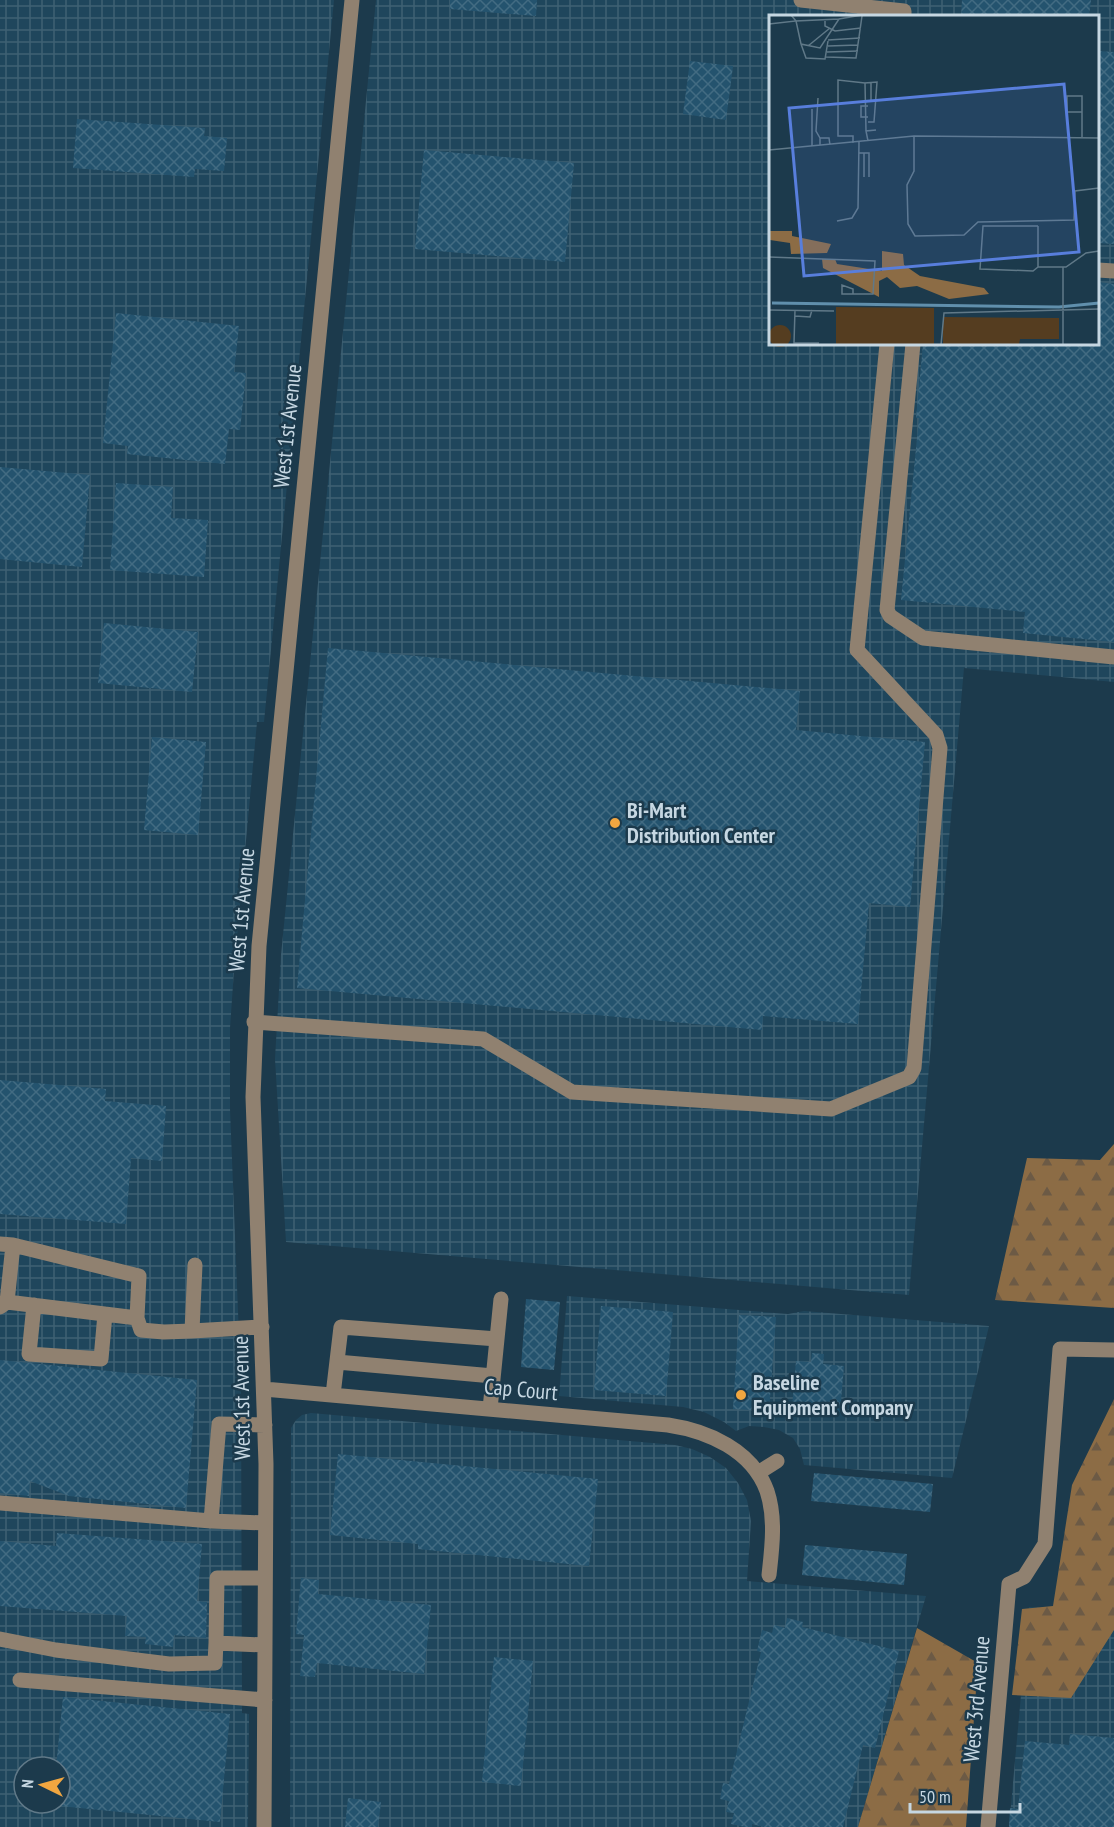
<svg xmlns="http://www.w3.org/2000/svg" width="1114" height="1827" viewBox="0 0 1114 1827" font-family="'PT Sans Narrow',sans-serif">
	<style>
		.industrial { fill: url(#industrial-grid); fill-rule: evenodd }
		.forest { fill: url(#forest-firs) }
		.building { fill: url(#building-cross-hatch) }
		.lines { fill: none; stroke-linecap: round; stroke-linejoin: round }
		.minor { stroke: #908170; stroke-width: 15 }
		.poi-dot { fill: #f1a640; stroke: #1c3a4c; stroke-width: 2 }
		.labels { text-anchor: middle; stroke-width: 5; stroke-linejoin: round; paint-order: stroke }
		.street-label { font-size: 22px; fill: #c6d7e2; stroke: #1c3a4c }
		.poi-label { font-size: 22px; font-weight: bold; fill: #c6d7e2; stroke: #1c3a4c; text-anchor: start }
		.inset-river { fill: none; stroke: #608fac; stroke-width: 3 }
		.inset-road { fill: none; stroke: #607988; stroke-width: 1.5 }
		.view { fill: #587edc; fill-opacity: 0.15; stroke: #587edc; stroke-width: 3 }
		.inset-edge { fill: none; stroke: #c6d7e2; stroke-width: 3 }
	</style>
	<defs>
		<pattern id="industrial-grid" width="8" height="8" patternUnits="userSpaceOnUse" patternTransform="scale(1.5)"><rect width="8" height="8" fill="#1f465c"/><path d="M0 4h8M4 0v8" fill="none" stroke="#3e6073"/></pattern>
		<pattern id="forest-firs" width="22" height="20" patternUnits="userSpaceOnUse" patternTransform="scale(1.5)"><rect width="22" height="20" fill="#8c6c45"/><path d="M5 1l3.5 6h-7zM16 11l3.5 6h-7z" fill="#6c5a45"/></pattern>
		<pattern id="building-cross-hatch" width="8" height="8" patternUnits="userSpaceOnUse" patternTransform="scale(1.5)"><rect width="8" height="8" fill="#24536e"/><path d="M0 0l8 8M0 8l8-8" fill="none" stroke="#426b82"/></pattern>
	</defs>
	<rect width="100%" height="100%" fill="#1c3a4c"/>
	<!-- industrial -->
	<path class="industrial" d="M 0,0 L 334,0 L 264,722 L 257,722 L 234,970 L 230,1028 L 230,1109 L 241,1387 L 242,1713 L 249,1714 L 248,1827 L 0,1827 ZM 24,1767 L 60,1767 L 60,1803 L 24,1803 Z
		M 376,0 L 1114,0 L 1114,682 L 964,668 L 909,1295 L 286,1242 L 275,1059 L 281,955 ZM 770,16 L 1098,16 L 1098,344 L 770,344 Z
		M 567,1296 L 788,1314 L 804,1311 L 989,1326 L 952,1478 L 804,1465 L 800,1449 L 793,1438 L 779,1430 L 764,1427 L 749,1426 L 736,1431 L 724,1422 L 704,1412 L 683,1407 L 559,1396 Z
		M 311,1413 L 675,1445 L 692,1449 L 710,1457 L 726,1468 L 738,1483 L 747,1500 L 751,1521 L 747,1581 L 926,1596 L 858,1827 L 290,1827 L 291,1428 L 296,1420 L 302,1415 Z
		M 1029,1607 L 1114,1614 L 1114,1827 L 1009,1827 Z"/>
	<!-- forest -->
	<path class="forest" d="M 1114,1144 L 1114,1308 L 995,1300 L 1027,1158 L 1100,1160 Z
		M 1114,1399 L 1114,1630 L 1071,1698 L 1012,1695 L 1022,1609 L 1053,1606 L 1072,1485 Z
		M 917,1628 L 978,1663 L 966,1827 L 858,1827 Z"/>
	<!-- building -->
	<path class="building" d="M 450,0 L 537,0 L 536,16 L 450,9 Z
		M 962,0 L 1091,0 L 1089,16 L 961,16 Z
		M 1098,51 L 1114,52 L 1114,244 L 1098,243 Z
		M 690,61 L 733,66 L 726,120 L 683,114 Z
		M 77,119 L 205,128 L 204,136 L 227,138 L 224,171 L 195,169 L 194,177 L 73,168 Z
		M 424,150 L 574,163 L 565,262 L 415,249 Z
		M 1098,282 L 1114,284 L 1114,642 L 1023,633 L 1025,612 L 901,600 L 919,418 L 916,418 L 923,344 L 1098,344 Z
		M 116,313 L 239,326 L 234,372 L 246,373 L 240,430 L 229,429 L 225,464 L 127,454 L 128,446 L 103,443 Z
		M 0,467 L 90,475 L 82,567 L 0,559 Z
		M 116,483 L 173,487 L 171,518 L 208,520 L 204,577 L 110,570 Z
		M 104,623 L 198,632 L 192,692 L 98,683 Z
		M 328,648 L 800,691 L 796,730 L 925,742 L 910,907 L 869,903 L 858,1024 L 763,1016 L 762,1030 L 297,988 Z
		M 152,737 L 206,742 L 198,835 L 144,830 Z
		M 0,1080 L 106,1089 L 105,1101 L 166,1106 L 162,1161 L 131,1158 L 126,1224 L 0,1214 Z
		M 526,1299 L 560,1302 L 554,1370 L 521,1367 Z
		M 601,1306 L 673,1312 L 666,1396 L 594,1390 Z
		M 739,1315 L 776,1317 L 769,1411 L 733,1409 Z
		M 812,1353 L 824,1354 L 823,1364 L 844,1366 L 840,1412 L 792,1407 L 796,1361 L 811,1362 Z
		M 0,1360 L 197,1380 L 186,1508 L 69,1496 L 30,1481 L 29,1496 L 0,1493 Z
		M 338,1454 L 598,1479 L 589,1566 L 418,1549 L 418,1544 L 330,1535 Z
		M 814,1473 L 933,1484 L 930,1512 L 811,1501 Z
		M 57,1533 L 202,1544 L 197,1601 L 207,1602 L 206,1638 L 174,1635 L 173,1647 L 145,1644 L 146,1637 L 125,1636 L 127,1616 L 0,1606 L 0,1541 L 56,1546 Z
		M 805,1545 L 907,1554 L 904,1585 L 802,1575 Z
		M 301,1578 L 319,1580 L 318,1594 L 431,1605 L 424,1674 L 317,1663 L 315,1677 L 300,1676 L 304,1635 L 296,1634 Z
		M 787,1618 L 803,1622 L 802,1627 L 899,1651 L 875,1748 L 863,1745 L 843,1827 L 764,1827 L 752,1824 L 752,1827 L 745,1827 L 731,1824 L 734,1813 L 726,1812 L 729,1801 L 720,1799 L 723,1783 L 729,1784 L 761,1652 L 757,1651 L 762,1630 L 772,1633 L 774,1625 L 785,1628 Z
		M 494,1657 L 533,1661 L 521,1786 L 482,1782 Z
		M 63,1697 L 230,1714 L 220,1822 L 60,1806 L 60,1767 L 56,1767 Z
		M 1070,1734 L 1114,1738 L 1114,1827 L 1009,1827 L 1010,1808 L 1018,1809 L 1025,1741 L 1069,1745 Z
		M 348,1798 L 381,1802 L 378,1827 L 345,1827 Z"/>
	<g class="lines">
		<!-- minor -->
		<path class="minor" d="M 801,0 L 904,11 L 904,16
			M 1098,270 L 1114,271
			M 913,344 L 887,610 L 890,616 L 923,638 L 1114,657
			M 254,1022 L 483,1039 L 572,1092 L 831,1109 L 909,1077 L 914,1068 L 940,748 L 936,735 L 857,650 L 887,344
			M 0,1244 L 13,1245 L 139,1276 L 137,1318 L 141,1330 L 164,1332 L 192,1331
			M 195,1265 L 192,1331 L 262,1327
			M 7,1302 L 13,1245
			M 34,1305 L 29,1354 L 101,1359 L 105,1314
			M 0,1307 L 7,1302 L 137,1318
			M 337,1362 L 493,1376
			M 264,1389 L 668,1425 C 708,1431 752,1450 767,1491 C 776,1518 772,1548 769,1575
			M 333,1395 L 341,1327 L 497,1339
			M 490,1409 L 501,1299
			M 758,1473 L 777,1461
			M 0,1503 L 211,1521 L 219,1424 L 265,1425
			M 211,1521 L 265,1523
			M 0,1639 L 56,1650 L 169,1664 L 215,1663 L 216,1643
			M 265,1645 L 216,1643 L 217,1578 L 265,1578
			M 20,1680 L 265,1700
			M 264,1827 L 266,1464 L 253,1097 L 259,946 L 352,0
			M 988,1827 L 1009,1584 L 1024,1577 L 1045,1544 L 1060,1349 L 1114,1350"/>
	</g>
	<!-- markers -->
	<g class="poi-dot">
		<circle cx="615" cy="823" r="6"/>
		<circle cx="741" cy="1395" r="6"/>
	</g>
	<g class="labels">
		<!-- street labels -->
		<g class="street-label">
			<text transform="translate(287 426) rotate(-84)" y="8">West 1st Avenue</text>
			<text transform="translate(241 910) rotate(-85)" y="8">West 1st Avenue</text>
			<text transform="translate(521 1389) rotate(5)" y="8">Cap Court</text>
			<text transform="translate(241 1398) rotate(-91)" y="8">West 1st Avenue</text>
			<text transform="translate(976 1699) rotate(-85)" y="8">West 3rd Avenue</text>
		</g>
		<!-- poi labels -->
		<g class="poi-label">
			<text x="627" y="818">Bi-Mart<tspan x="627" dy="25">Distribution Center</tspan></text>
			<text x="753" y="1390">Baseline<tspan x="753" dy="25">Equipment Company</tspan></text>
		</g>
	</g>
	<!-- overview -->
	<g transform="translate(769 15)">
		<rect width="330" height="330" fill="#1c3a4c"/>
		<path d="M 1,216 L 23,216 L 23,221 L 62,229 L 58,238 L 22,239 L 21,228 L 1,225 ZM 113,236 L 134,239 L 135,250 L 151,261 L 215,273 L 220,279 L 180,284 L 148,271 L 131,273 L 118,262 L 110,266 L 110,282 L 54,253 L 53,244 L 66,244 L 68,249 L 113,256 Z" fill="#8c6c45"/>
		<path d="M 67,292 L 165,293 L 165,330 L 67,330 ZM 174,302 L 290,303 L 290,324 L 251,324 L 250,330 L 174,330 ZM0 321a11 11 0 1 1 22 0a11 11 0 1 1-22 0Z" fill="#553d20"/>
		<path class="inset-river" d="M 3,288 L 290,292 L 330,288"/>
		<path class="inset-road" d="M 70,4 L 27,6 L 32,29 L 51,33 L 70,4 L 93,0M 56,6 L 56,11 L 66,16 L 92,13M 0,9 L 27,6 L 22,0M 59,25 L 91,23M 32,29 L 37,43 L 56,44 L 59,26M 39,31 L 61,13M 59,31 L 89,30M 58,37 L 89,36M 57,42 L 87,43 L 93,1M 49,83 L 47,116 L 51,123M 102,87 L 102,67M 43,94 L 43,131M 99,102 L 92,102 L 92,91 L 99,91M 97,116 L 96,68 L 108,67 L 105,107 L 99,107M 145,121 L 145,156 L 138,170 L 139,209 L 146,221 L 195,220 L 209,207 L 305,205 L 306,176 L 330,173M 313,122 L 313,81 L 298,81 L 298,97 L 313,97M 99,126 L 97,116 L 107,115M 84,128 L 84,121 L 69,121 L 69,65 L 96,68M 51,131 L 51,123 L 60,123 L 61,130M 0,135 L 145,121 L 330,123M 90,138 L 100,138 L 100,162M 95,162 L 95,138M 68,206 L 83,203 L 89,193 L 90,127M 269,211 L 269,252 L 297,252 L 317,238 L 330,236M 0,242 L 106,246 L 104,279 L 73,279 L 73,270 L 84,274 L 84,279M 269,252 L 264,256 L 211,254 L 214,211 L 269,211M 0,295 L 65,296M 26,295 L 25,328 L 50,328M 26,301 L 41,302 L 43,295M 172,330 L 175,298 L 330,294M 294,330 L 294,252"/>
		<path class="view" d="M 295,69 L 310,237 L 35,261 L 20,93 Z"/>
		<rect width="330" height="330" class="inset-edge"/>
	</g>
	<!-- north arrow -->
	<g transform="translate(42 1785) rotate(275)"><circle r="28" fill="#1c3a4c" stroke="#607988" stroke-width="1.5"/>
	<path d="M0-4.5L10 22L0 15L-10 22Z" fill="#f1a640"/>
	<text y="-9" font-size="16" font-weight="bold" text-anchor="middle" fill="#c6d7e2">N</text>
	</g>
	<!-- scale -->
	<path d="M910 1803v9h110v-9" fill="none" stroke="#c6d7e2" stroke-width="3"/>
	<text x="919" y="1803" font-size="18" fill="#c6d7e2" stroke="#1c3a4c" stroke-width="4.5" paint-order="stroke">50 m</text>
</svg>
